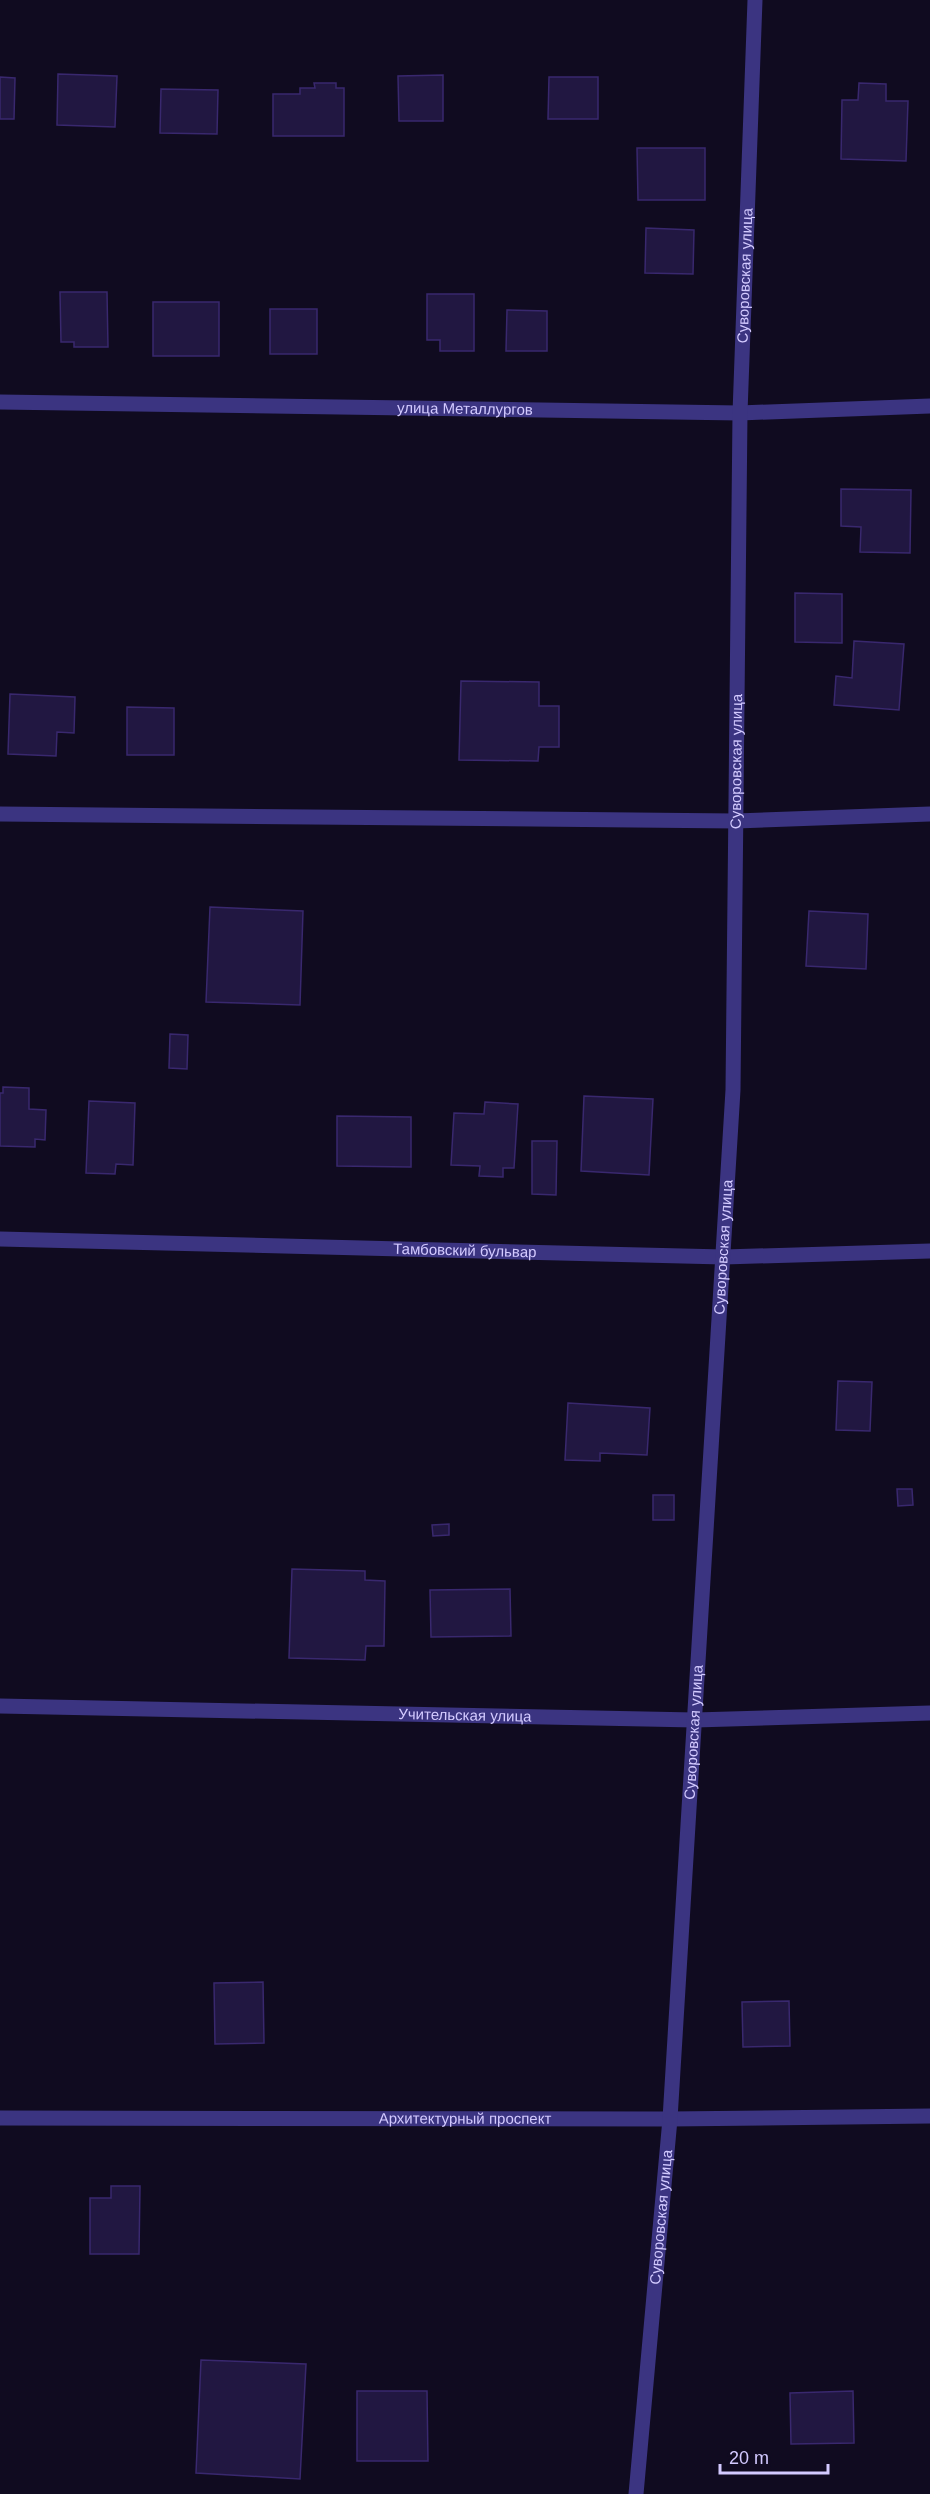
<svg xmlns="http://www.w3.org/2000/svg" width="930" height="2494" viewBox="0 0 930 2494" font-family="Arial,sans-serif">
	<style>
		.building { fill: #211741; stroke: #39286e; stroke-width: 1.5 }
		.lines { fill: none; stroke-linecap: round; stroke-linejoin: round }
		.street { stroke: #3b3481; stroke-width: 15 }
		.labels { text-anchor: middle; stroke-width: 5; stroke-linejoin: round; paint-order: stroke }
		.street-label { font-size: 15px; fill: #d3caff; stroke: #100b20 }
	</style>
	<rect width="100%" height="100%" fill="#100b20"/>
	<!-- building -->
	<path class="building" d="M 58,74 L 117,76 L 115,127 L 57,125 Z
		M 443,75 L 443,121 L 399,121 L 398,76 Z
		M 0,77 L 15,78 L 14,119 L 0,119 Z
		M 549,77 L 598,77 L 598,119 L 548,119 Z
		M 314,83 L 336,83 L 336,88 L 344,88 L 344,136 L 273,136 L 273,94 L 300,94 L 300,88 L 315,88 Z
		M 859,83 L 886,84 L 886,101 L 908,101 L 906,161 L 841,159 L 842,100 L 858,100 Z
		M 161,89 L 218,90 L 217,134 L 160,133 Z
		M 637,148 L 705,148 L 705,200 L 638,200 Z
		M 646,228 L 694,230 L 693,274 L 645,273 Z
		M 60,292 L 107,292 L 108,347 L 74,347 L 74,342 L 61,342 Z
		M 427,294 L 474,294 L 474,351 L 440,351 L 440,340 L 427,340 Z
		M 153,302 L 219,302 L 219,356 L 153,356 Z
		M 270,309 L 317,309 L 317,354 L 270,354 Z
		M 507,310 L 547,311 L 547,351 L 506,351 Z
		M 841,489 L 911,490 L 910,553 L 860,552 L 861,527 L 841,526 Z
		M 795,593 L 842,594 L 842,643 L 795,642 Z
		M 854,641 L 904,644 L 899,710 L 834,705 L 836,676 L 852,678 Z
		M 461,681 L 539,682 L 539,706 L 559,706 L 559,747 L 539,747 L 538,761 L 459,760 Z
		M 10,694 L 75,697 L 74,733 L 57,732 L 56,756 L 8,754 Z
		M 127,707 L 174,708 L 174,755 L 127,755 Z
		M 210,907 L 303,911 L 300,1005 L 206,1002 Z
		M 809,911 L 868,914 L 866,969 L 806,966 Z
		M 170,1034 L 188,1035 L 187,1069 L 169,1068 Z
		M 3,1087 L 29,1088 L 29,1109 L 46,1110 L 45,1140 L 35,1139 L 35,1147 L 0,1146 L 0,1093 L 3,1093 Z
		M 584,1096 L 653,1099 L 649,1175 L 581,1171 Z
		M 89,1101 L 135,1103 L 133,1165 L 116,1164 L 115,1174 L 86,1173 Z
		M 485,1102 L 518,1104 L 514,1168 L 503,1168 L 503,1177 L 479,1176 L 480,1166 L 451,1165 L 454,1113 L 484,1114 Z
		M 337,1116 L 411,1117 L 411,1167 L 337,1166 Z
		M 532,1141 L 557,1141 L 556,1195 L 532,1194 Z
		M 838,1381 L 872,1382 L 870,1431 L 836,1430 Z
		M 568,1403 L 650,1408 L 647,1455 L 600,1453 L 600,1461 L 565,1460 Z
		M 897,1489 L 912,1489 L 913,1505 L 898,1506 Z
		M 653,1495 L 674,1495 L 674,1520 L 653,1520 Z
		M 449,1524 L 449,1535 L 433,1536 L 432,1525 Z
		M 292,1569 L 365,1571 L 365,1580 L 385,1581 L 384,1646 L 366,1646 L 365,1660 L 289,1658 Z
		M 510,1589 L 511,1636 L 431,1637 L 430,1590 Z
		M 263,1982 L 264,2043 L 215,2044 L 214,1983 Z
		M 789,2001 L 790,2046 L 743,2047 L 742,2002 Z
		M 111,2186 L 140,2186 L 139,2254 L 90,2254 L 90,2198 L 111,2198 Z
		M 201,2360 L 306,2364 L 300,2479 L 196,2473 Z
		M 357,2391 L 427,2391 L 428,2461 L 357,2461 Z
		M 853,2391 L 854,2443 L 791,2444 L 790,2393 Z"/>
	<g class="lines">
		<!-- street -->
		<g class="street">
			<path id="s1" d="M 0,402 L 740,413 L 930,406"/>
			<path d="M 0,814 L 736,821 L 930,814"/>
			<path id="s2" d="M 0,1239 L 724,1257 L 930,1251"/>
			<path id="s3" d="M 0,1706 L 695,1720 L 930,1713"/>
			<path id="s4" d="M 0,2118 L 670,2119 L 930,2116"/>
			<path id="s5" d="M 636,2494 L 670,2119 L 733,1090 L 740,413 L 755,0"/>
		</g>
	</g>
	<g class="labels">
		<!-- street labels -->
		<g class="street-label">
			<text dy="5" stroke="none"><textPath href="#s5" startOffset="2222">Суворовская улица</textPath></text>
			<text dy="5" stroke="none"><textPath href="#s1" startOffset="465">улица Металлургов</textPath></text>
			<text dy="5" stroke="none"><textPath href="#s5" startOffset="1736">Суворовская улица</textPath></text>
			<text dy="5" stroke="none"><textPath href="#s5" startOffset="1250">Суворовская улица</textPath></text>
			<text dy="5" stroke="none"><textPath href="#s2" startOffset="465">Тамбовский бульвар</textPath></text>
			<text dy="5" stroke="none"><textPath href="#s3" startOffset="465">Учительская улица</textPath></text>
			<text dy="5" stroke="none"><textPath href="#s5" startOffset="764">Суворовская улица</textPath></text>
			<text dy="5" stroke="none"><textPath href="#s4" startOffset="465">Архитектурный проспект</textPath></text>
			<text dy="5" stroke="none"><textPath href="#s5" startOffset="278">Суворовская улица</textPath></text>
		</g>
	</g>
	<!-- scale -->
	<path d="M720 2464v9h108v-9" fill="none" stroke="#d3caff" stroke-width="3"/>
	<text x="729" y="2464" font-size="18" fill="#d3caff" stroke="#100b20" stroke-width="4.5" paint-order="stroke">20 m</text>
</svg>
